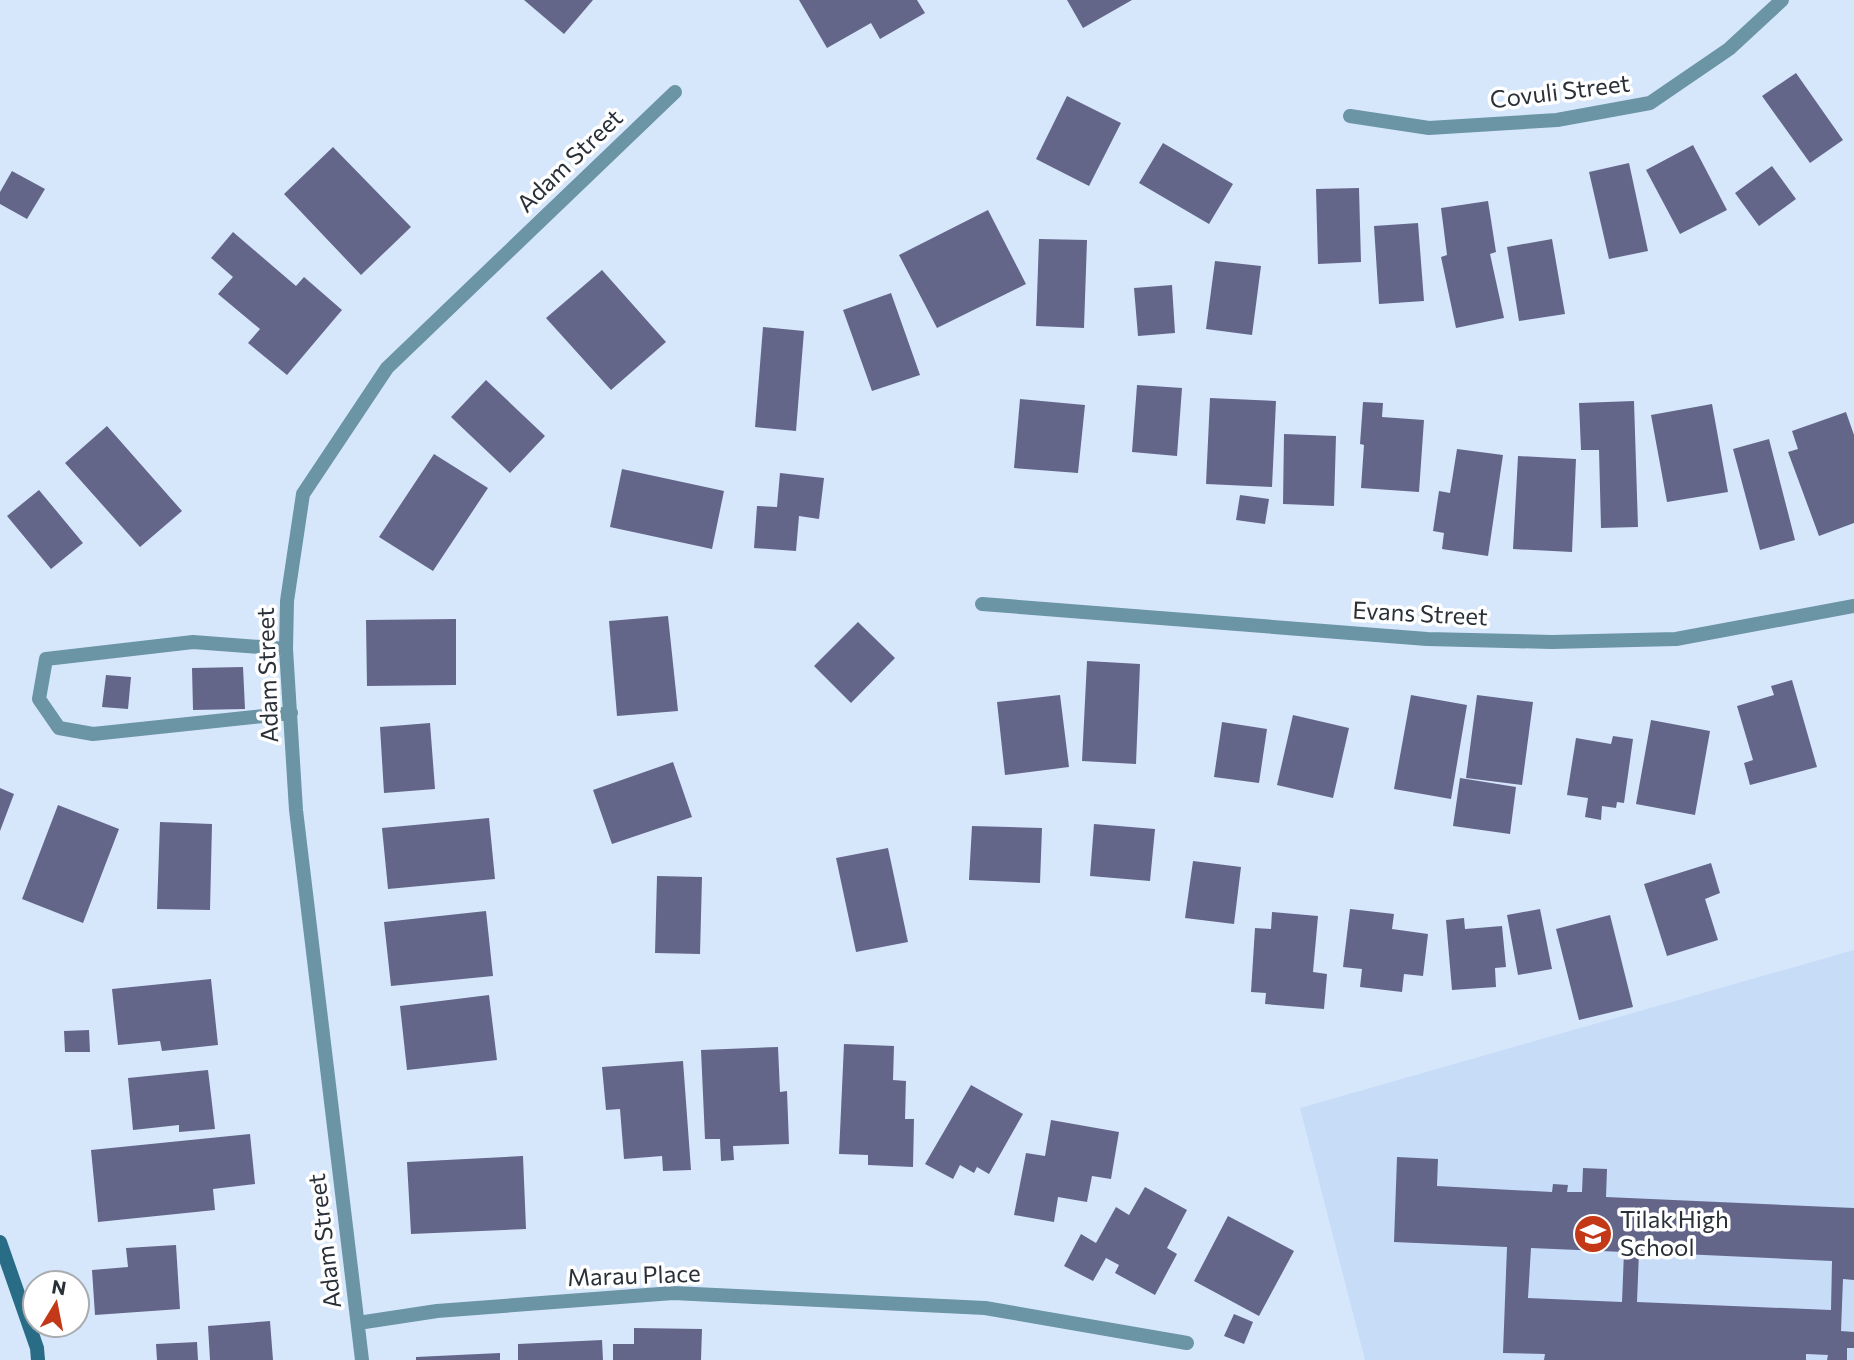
<svg xmlns="http://www.w3.org/2000/svg" width="1854" height="1360" viewBox="0 0 1854 1360" font-family="Commissioner,sans-serif">
	<style>
		.built { fill: #c6dcf7 }
		.building { fill: #646689; fill-rule: evenodd }
		.lines { fill: none; stroke-linecap: round; stroke-linejoin: round }
		.street { stroke: #6b94a5; stroke-width: 14 }
		.secondary { stroke: #286d85; stroke-width: 14 }
		.labels { text-anchor: middle; stroke-width: 7; stroke-linejoin: round; paint-order: stroke }
		.street-label { font-size: 24px; fill: #2a3038; stroke: #fff }
		.poi-label { font-size: 24px; fill: #2a3038; stroke: #fff; text-anchor: start }
	</style>
	<rect width="100%" height="100%" fill="#d6e7fc"/>
	<!-- built -->
	<path class="built" d="M 1854,950 L 1854,1360 L 1365,1360 L 1300,1108 Z"/>
	<!-- building -->
	<path class="building" d="M 524,0 L 593,0 L 564,34 Z
		M 799,0 L 917,0 L 925,13 L 880,39 L 871,23 L 827,48 Z
		M 1067,0 L 1132,0 L 1083,28 Z
		M 1796,73 L 1843,140 L 1810,163 L 1762,96 Z
		M 1067,96 L 1121,123 L 1089,186 L 1036,159 Z
		M 1163,143 L 1233,184 L 1209,224 L 1139,183 Z
		M 1693,145 L 1727,210 L 1680,234 L 1646,170 Z
		M 333,147 L 411,227 L 361,275 L 284,194 Z
		M 1629,163 L 1648,251 L 1609,259 L 1589,172 Z
		M 1772,166 L 1796,199 L 1759,226 L 1735,193 Z
		M 12,171 L 45,189 L 27,219 L 0,204 L 0,192 Z
		M 1359,188 L 1361,262 L 1318,264 L 1316,189 Z
		M 1488,201 L 1496,252 L 1490,254 L 1504,318 L 1456,328 L 1441,257 L 1447,255 L 1441,208 Z
		M 988,210 L 1026,284 L 937,328 L 899,255 Z
		M 1418,223 L 1424,301 L 1379,304 L 1374,226 Z
		M 233,232 L 296,286 L 304,277 L 342,310 L 287,375 L 248,343 L 260,329 L 218,294 L 233,277 L 211,258 Z
		M 1039,239 L 1087,240 L 1084,328 L 1036,326 Z
		M 1552,239 L 1565,314 L 1519,321 L 1507,247 Z
		M 1215,261 L 1261,266 L 1252,335 L 1206,329 Z
		M 602,270 L 666,342 L 611,390 L 546,318 Z
		M 1172,285 L 1175,333 L 1138,336 L 1134,288 Z
		M 891,293 L 920,375 L 872,391 L 843,310 Z
		M 763,327 L 804,331 L 796,431 L 755,427 Z
		M 486,380 L 545,436 L 510,473 L 451,417 Z
		M 1137,385 L 1182,388 L 1177,456 L 1132,452 Z
		M 1210,398 L 1276,401 L 1272,487 L 1206,484 Z
		M 1020,399 L 1085,405 L 1078,473 L 1014,468 Z
		M 1634,401 L 1638,527 L 1601,528 L 1599,450 L 1581,450 L 1579,403 Z
		M 1363,402 L 1383,403 L 1382,417 L 1424,420 L 1419,492 L 1361,488 L 1364,445 L 1360,444 Z
		M 1712,404 L 1728,492 L 1667,502 L 1651,415 Z
		M 1846,412 L 1854,435 L 1854,523 L 1819,536 L 1788,452 L 1798,449 L 1792,431 Z
		M 107,426 L 182,511 L 140,547 L 65,463 Z
		M 1284,434 L 1336,436 L 1334,506 L 1283,504 Z
		M 1769,439 L 1795,540 L 1760,550 L 1733,449 Z
		M 1457,449 L 1503,455 L 1488,556 L 1442,549 L 1444,533 L 1433,531 L 1439,491 L 1450,493 Z
		M 434,454 L 488,488 L 433,571 L 379,537 Z
		M 1518,456 L 1576,459 L 1572,552 L 1513,549 Z
		M 622,469 L 724,491 L 712,549 L 610,527 Z
		M 780,473 L 824,478 L 819,519 L 799,516 L 796,551 L 754,548 L 757,506 L 777,507 Z
		M 39,490 L 83,543 L 51,569 L 7,516 Z
		M 1240,495 L 1269,499 L 1265,524 L 1236,520 Z
		M 668,616 L 678,711 L 617,716 L 609,621 Z
		M 456,619 L 456,685 L 367,686 L 366,620 Z
		M 858,622 L 895,658 L 851,703 L 814,666 Z
		M 1087,661 L 1140,664 L 1136,764 L 1082,761 Z
		M 243,667 L 245,709 L 193,710 L 192,668 Z
		M 106,675 L 131,677 L 128,709 L 102,707 Z
		M 1792,680 L 1817,767 L 1750,785 L 1744,763 L 1753,760 L 1737,706 L 1774,695 L 1771,686 Z
		M 1060,695 L 1069,767 L 1005,775 L 997,702 Z
		M 1411,695 L 1467,705 L 1451,799 L 1394,789 Z
		M 1477,695 L 1533,702 L 1522,785 L 1466,778 Z
		M 1293,715 L 1349,728 L 1333,798 L 1277,785 Z
		M 1651,720 L 1710,731 L 1695,815 L 1636,804 Z
		M 1222,722 L 1267,729 L 1259,783 L 1214,777 Z
		M 430,723 L 435,789 L 384,793 L 380,727 Z
		M 1613,736 L 1633,739 L 1624,803 L 1617,802 L 1616,808 L 1602,806 L 1601,820 L 1585,817 L 1588,798 L 1567,795 L 1576,738 L 1611,744 Z
		M 673,762 L 692,817 L 612,844 L 593,790 Z
		M 1460,778 L 1516,787 L 1510,834 L 1453,826 Z
		M 0,788 L 14,794 L 0,831 Z
		M 58,805 L 119,829 L 83,923 L 22,899 Z
		M 489,818 L 495,879 L 388,889 L 382,828 Z
		M 160,822 L 212,824 L 210,910 L 157,909 Z
		M 1094,824 L 1155,829 L 1150,881 L 1090,876 Z
		M 972,826 L 1042,828 L 1040,883 L 969,880 Z
		M 888,848 L 908,942 L 856,952 L 836,858 Z
		M 1193,861 L 1241,867 L 1234,924 L 1185,918 Z
		M 1711,863 L 1720,893 L 1705,899 L 1718,940 L 1667,956 L 1644,884 Z
		M 657,876 L 702,877 L 700,954 L 655,953 Z
		M 1350,909 L 1394,914 L 1392,929 L 1428,934 L 1423,976 L 1404,974 L 1402,992 L 1360,987 L 1362,969 L 1343,967 Z
		M 1540,909 L 1552,969 L 1518,975 L 1507,915 Z
		M 486,911 L 493,976 L 391,986 L 384,922 Z
		M 1272,912 L 1318,916 L 1313,972 L 1327,974 L 1324,1009 L 1265,1004 L 1266,993 L 1251,992 L 1255,928 L 1271,929 Z
		M 1610,915 L 1633,1007 L 1579,1020 L 1556,929 Z
		M 1464,918 L 1465,929 L 1502,926 L 1506,967 L 1495,968 L 1496,987 L 1452,990 L 1446,920 Z
		M 211,979 L 218,1045 L 162,1051 L 160,1041 L 118,1045 L 112,989 Z
		M 489,995 L 497,1060 L 407,1070 L 400,1006 Z
		M 89,1030 L 90,1052 L 65,1052 L 64,1031 Z
		M 844,1044 L 894,1046 L 893,1080 L 906,1081 L 905,1119 L 914,1119 L 913,1167 L 868,1165 L 868,1155 L 839,1154 Z
		M 778,1047 L 780,1092 L 787,1091 L 789,1144 L 733,1146 L 734,1160 L 721,1161 L 720,1139 L 705,1139 L 701,1050 Z
		M 683,1061 L 691,1170 L 663,1171 L 662,1156 L 624,1159 L 620,1109 L 606,1110 L 602,1067 Z
		M 208,1070 L 215,1129 L 179,1132 L 179,1125 L 133,1130 L 128,1078 Z
		M 971,1085 L 1023,1114 L 989,1174 L 977,1167 L 974,1173 L 960,1165 L 953,1179 L 925,1164 Z
		M 1051,1120 L 1119,1132 L 1111,1179 L 1092,1176 L 1087,1202 L 1058,1197 L 1054,1222 L 1014,1215 L 1026,1153 L 1045,1156 Z
		M 250,1134 L 255,1184 L 213,1189 L 215,1210 L 98,1222 L 91,1150 Z
		M 523,1156 L 526,1229 L 411,1234 L 407,1162 Z
		M 1397,1157 L 1438,1159 L 1437,1186 L 1552,1192 L 1553,1184 L 1568,1185 L 1567,1192 L 1582,1192 L 1583,1168 L 1607,1169 L 1606,1197 L 1854,1208 L 1854,1280 L 1843,1279 L 1841,1331 L 1854,1332 L 1854,1348 L 1847,1348 L 1847,1360 L 1827,1360 L 1828,1355 L 1806,1354 L 1806,1360 L 1544,1360 L 1545,1354 L 1503,1353 L 1507,1247 L 1394,1242 ZM 1531,1248 L 1624,1252 L 1622,1302 L 1528,1298 ZM 1639,1252 L 1832,1261 L 1831,1310 L 1637,1302 Z
		M 1145,1187 L 1187,1210 L 1167,1248 L 1177,1254 L 1155,1295 L 1115,1273 L 1119,1265 L 1106,1258 L 1093,1281 L 1064,1266 L 1081,1234 L 1096,1243 L 1116,1207 L 1129,1215 Z
		M 1228,1216 L 1294,1251 L 1259,1316 L 1194,1281 Z
		M 176,1245 L 180,1309 L 95,1315 L 92,1270 L 128,1267 L 126,1248 Z
		M 1234,1314 L 1253,1322 L 1244,1344 L 1224,1336 Z
		M 270,1321 L 273,1360 L 210,1360 L 208,1326 Z
		M 634,1328 L 702,1329 L 701,1360 L 613,1360 L 613,1344 L 634,1344 Z
		M 602,1340 L 603,1360 L 518,1360 L 518,1344 Z
		M 197,1342 L 198,1360 L 157,1360 L 156,1344 Z
		M 500,1353 L 500,1360 L 416,1360 L 416,1357 Z"/>
	<g class="lines">
		<!-- street -->
		<path class="street" d="M 1350,116 L 1429,128 L 1557,120 L 1650,103 L 1729,49 L 1782,0
			M 982,604 L 1427,639 L 1552,642 L 1676,639 L 1854,606
			M 286,649 L 193,642 L 46,659 L 39,699 L 59,728 L 93,734 L 291,713
			M 358,1323 L 437,1311 L 673,1293 L 985,1308 L 1187,1343
			M 362,1360 L 296,810 L 286,649 L 287,601 L 303,494 L 387,368 L 675,92"/>
		<!-- secondary -->
		<path class="secondary" d="M 0,1242 L 37,1348 L 38,1360"/>
	</g>
	<!-- icons -->
	<defs>
		<symbol id="school-disc" viewBox="-11 -11 22 22"><circle r="9.5" fill="#c33918" stroke="#fff"/><path d="M0-5L7-2L0 1L-7-2ZM-4 1L0 2.5L4 1V4Q0 6-4 4Z" fill="#fff"/></symbol>
	</defs>
	<g fill-rule="evenodd">
		<use href="#school-disc" x="1571" y="1212" width="44" height="44"/>
	</g>
	<g class="labels">
		<!-- street labels -->
		<g class="street-label">
			<text transform="translate(1560 92) rotate(-7)" y="8">Covuli Street</text>
			<text transform="translate(570 161) rotate(-44)" y="8">Adam Street</text>
			<text transform="translate(1420 614) rotate(3)" y="8">Evans Street</text>
			<text transform="translate(268 675) rotate(-92)" y="8">Adam Street</text>
			<text transform="translate(325 1241) rotate(-97)" y="8">Adam Street</text>
			<text transform="translate(634 1276) rotate(-2)" y="8">Marau Place</text>
		</g>
		<!-- poi labels -->
		<g class="poi-label">
			<text x="1620" y="1228">Tilak High<tspan x="1620" dy="28">School</tspan></text>
		</g>
	</g>
	<!-- north arrow -->
	<g transform="translate(56 1304) rotate(10)"><circle r="33" fill="#ffffff" stroke="#aaacaf" stroke-width="2"/>
	<path d="M0-5L12 26L0 18L-12 26Z" fill="#c33918"/>
	<text y="-10" font-size="19" font-weight="bold" text-anchor="middle" fill="#2a3038">N</text>
	</g>
</svg>
